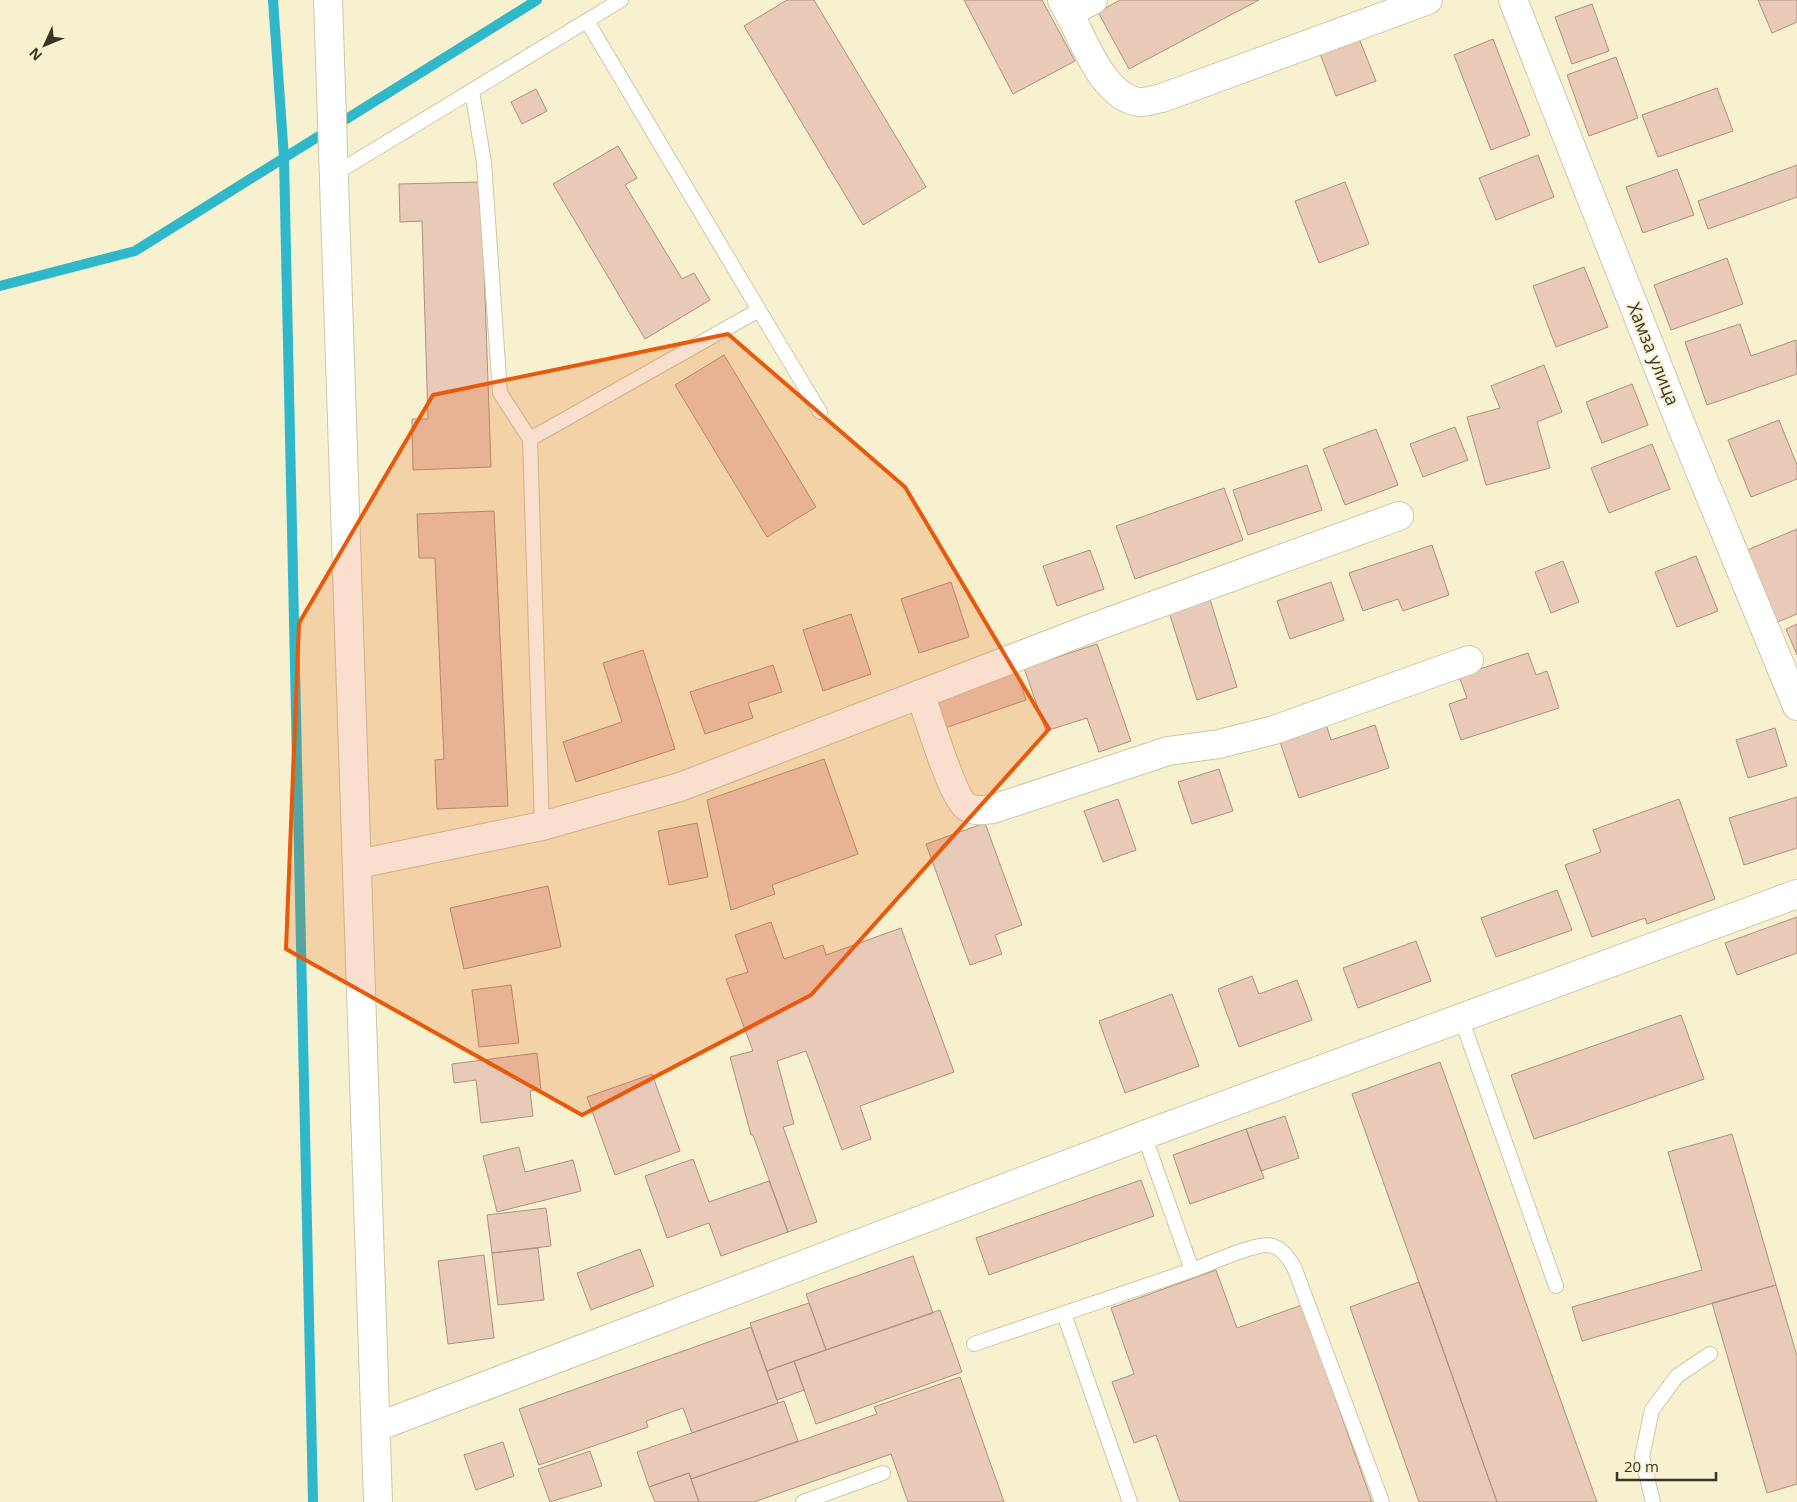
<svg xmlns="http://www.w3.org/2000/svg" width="1797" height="1502" viewBox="0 0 1797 1502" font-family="'Open Sans',sans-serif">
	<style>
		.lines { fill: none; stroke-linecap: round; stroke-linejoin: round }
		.stream { stroke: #2fb8c9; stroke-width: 10 }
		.building { fill: #e9c9b7; stroke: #ae9180 }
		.lane-casing { stroke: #cdc7a7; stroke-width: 16 }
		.street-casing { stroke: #cdc7a7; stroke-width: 30 }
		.lane { stroke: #fff; stroke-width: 14 }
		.street { stroke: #fff; stroke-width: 28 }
		.marked { fill: #e8590c; fill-opacity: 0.2; stroke: #e8590c; stroke-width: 4; stroke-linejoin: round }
		.labels { text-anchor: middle; stroke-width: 4; stroke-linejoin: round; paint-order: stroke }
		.street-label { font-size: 18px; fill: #373528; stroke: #f7f1d0 }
	</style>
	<rect width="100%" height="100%" fill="#f7f1d0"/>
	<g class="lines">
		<!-- stream -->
		<path class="stream" d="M 273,0 L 284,158 L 313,1502
			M 0,286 L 135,251 L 537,0"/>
	</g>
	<!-- building -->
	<path class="building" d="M 787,0 L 814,0 L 926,187 L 863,225 L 744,26 Z
		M 964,0 L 1042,0 L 1075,61 L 1013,94 Z
		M 1120,0 L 1259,0 L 1129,69 L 1098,12 Z
		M 1758,0 L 1797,0 L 1797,22 L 1772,33 Z
		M 1592,4 L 1609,51 L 1572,64 L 1555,17 Z
		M 1358,36 L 1376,81 L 1336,96 L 1319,51 Z
		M 1493,39 L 1530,135 L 1491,150 L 1454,55 Z
		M 1616,57 L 1638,118 L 1589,136 L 1567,75 Z
		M 1717,88 L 1733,131 L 1658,157 L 1642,115 Z
		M 536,89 L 547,111 L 522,124 L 511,102 Z
		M 618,146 L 637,178 L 625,185 L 682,279 L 694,273 L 710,300 L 645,339 L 553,184 Z
		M 1538,155 L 1554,197 L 1496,220 L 1479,178 Z
		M 1797,165 L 1797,197 L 1708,229 L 1698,201 Z
		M 1677,169 L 1694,215 L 1643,233 L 1626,187 Z
		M 481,182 L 491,467 L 413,470 L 412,419 L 428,419 L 422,221 L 400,222 L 399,184 Z
		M 1345,182 L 1369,244 L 1319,263 L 1295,201 Z
		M 1727,258 L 1743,304 L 1671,330 L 1654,285 Z
		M 1584,267 L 1608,327 L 1556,347 L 1533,286 Z
		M 1740,324 L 1751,356 L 1796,340 L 1797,374 L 1707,405 L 1685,342 Z
		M 724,355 L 816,507 L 767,537 L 675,385 Z
		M 1544,365 L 1562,412 L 1537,422 L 1550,468 L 1486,485 L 1467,417 L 1500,408 L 1491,386 Z
		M 1632,384 L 1648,425 L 1602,443 L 1586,402 Z
		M 1779,420 L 1797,465 L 1797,479 L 1751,497 L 1728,440 Z
		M 1455,427 L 1468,460 L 1423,477 L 1410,444 Z
		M 1376,429 L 1398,485 L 1345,505 L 1323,449 Z
		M 1652,444 L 1670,489 L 1609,513 L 1591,468 Z
		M 1307,465 L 1322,510 L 1248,535 L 1233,490 Z
		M 1224,488 L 1243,540 L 1135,579 L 1116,526 Z
		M 494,511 L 508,806 L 437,809 L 435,760 L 444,759 L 435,558 L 419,558 L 417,514 Z
		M 1797,529 L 1797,614 L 1775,623 L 1745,551 Z
		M 1432,545 L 1449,595 L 1403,611 L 1398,599 L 1363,611 L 1349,573 Z
		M 1090,550 L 1104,589 L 1057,606 L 1043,566 Z
		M 1696,556 L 1718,611 L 1677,627 L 1655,572 Z
		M 1563,561 L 1579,602 L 1551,613 L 1535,572 Z
		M 951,582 L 969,637 L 919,653 L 901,599 Z
		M 1331,582 L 1344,620 L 1290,639 L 1277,601 Z
		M 1209,596 L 1237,687 L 1197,700 L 1168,609 Z
		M 851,614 L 871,674 L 823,691 L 803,630 Z
		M 1797,624 L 1797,655 L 1786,629 Z
		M 1097,644 L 1131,741 L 1099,752 L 1087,718 L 1046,731 L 1024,668 Z
		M 643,650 L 675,749 L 576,782 L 563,742 L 622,722 L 603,663 Z
		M 1528,653 L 1536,675 L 1547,671 L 1559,708 L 1461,740 L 1449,704 L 1467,698 L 1459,676 Z
		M 773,665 L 782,692 L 748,703 L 753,718 L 705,734 L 690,692 Z
		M 1016,670 L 1026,700 L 945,728 L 934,698 Z
		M 1325,721 L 1331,740 L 1375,725 L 1389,768 L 1299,798 L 1278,736 Z
		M 1775,728 L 1787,766 L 1748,778 L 1736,740 Z
		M 824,759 L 858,854 L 772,885 L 775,894 L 731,910 L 707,800 Z
		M 1219,769 L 1233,811 L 1192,824 L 1178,782 Z
		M 1797,797 L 1797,848 L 1744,865 L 1729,818 Z
		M 1118,799 L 1136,850 L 1103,862 L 1084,811 Z
		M 1679,799 L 1715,899 L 1647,924 L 1645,918 L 1592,937 L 1565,865 L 1601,852 L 1593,830 Z
		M 697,823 L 708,877 L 669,885 L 658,831 Z
		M 985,823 L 1022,925 L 995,935 L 1002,954 L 970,965 L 926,844 Z
		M 548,886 L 561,947 L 464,969 L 450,908 Z
		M 1557,890 L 1572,930 L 1496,957 L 1481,918 Z
		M 1797,917 L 1797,953 L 1737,975 L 1725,943 Z
		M 771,922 L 784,959 L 823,945 L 826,955 L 901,928 L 954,1072 L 860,1106 L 871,1139 L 842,1150 L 806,1051 L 777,1061 L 794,1124 L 783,1127 L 817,1222 L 788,1232 L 753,1135 L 751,1135 L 730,1057 L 753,1051 L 726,979 L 748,972 L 735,935 Z
		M 1416,941 L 1431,981 L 1358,1008 L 1343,968 Z
		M 1252,976 L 1259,994 L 1297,980 L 1312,1020 L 1239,1047 L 1218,989 Z
		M 511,985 L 519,1043 L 479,1047 L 472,990 Z
		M 1172,994 L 1199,1066 L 1125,1093 L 1099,1021 Z
		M 1681,1015 L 1704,1079 L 1534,1139 L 1511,1075 Z
		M 537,1053 L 541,1090 L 530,1091 L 533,1116 L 481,1123 L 476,1080 L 454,1083 L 452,1064 Z
		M 1440,1062 L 1597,1502 L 1497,1502 L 1352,1094 Z
		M 652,1074 L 680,1151 L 615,1175 L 587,1097 Z
		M 1285,1116 L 1299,1158 L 1261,1171 L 1246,1129 Z
		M 1246,1129 L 1264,1178 L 1190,1204 L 1173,1155 Z
		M 1732,1134 L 1776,1285 L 1582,1341 L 1572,1307 L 1702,1270 L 1668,1152 Z
		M 519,1147 L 525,1172 L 573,1160 L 581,1191 L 497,1212 L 483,1156 Z
		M 693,1159 L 709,1202 L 769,1181 L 788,1232 L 721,1256 L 709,1223 L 667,1238 L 645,1176 Z
		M 1141,1180 L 1154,1216 L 989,1275 L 976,1238 Z
		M 546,1208 L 551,1246 L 492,1253 L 487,1215 Z
		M 538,1248 L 544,1300 L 498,1305 L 492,1253 Z
		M 640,1249 L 654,1286 L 591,1310 L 577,1273 Z
		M 484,1255 L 494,1338 L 448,1344 L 438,1261 Z
		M 913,1256 L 933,1313 L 826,1350 L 806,1294 Z
		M 1216,1270 L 1237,1328 L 1302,1305 L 1372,1502 L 1180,1502 L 1156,1435 L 1134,1443 L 1112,1382 L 1134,1374 L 1111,1308 Z
		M 1419,1282 L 1497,1502 L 1419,1502 L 1350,1307 Z
		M 1776,1285 L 1797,1356 L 1797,1484 L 1767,1493 L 1712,1303 Z
		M 809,1303 L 826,1350 L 767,1371 L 750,1323 Z
		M 940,1310 L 962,1372 L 816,1424 L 794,1361 Z
		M 751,1327 L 778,1403 L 692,1433 L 683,1408 L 646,1421 L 648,1427 L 539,1465 L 519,1409 Z
		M 794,1361 L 804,1390 L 777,1400 L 767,1371 Z
		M 960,1377 L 1004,1502 L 908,1502 L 891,1454 L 754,1502 L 699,1502 L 691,1479 L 877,1414 L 874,1407 Z
		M 784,1401 L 798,1441 L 691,1479 L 689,1473 L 649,1487 L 637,1452 Z
		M 503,1442 L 514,1476 L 476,1490 L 464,1455 Z
		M 590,1451 L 602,1486 L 550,1502 L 538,1469 Z
		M 689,1473 L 699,1502 L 655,1502 L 649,1487 Z"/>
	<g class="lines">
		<defs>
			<path id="lane" d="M 472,91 L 484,163 L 500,393 L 530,439
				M 333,175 L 621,0
				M 759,310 L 820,412
				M 542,826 L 530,439 L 759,310 L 587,21
				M 1461,1018 L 1556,1286
				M 1192,1270 C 1208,1265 1259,1240 1273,1246 C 1284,1250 1288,1258 1294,1267 L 1382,1502
				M 1064,1314 L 1130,1502
				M 974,1344 L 1192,1270 L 1144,1135
				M 803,1502 L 883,1473
				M 1653,1502 L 1642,1457 L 1652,1410 L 1677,1376 L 1710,1354"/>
			<path id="street" d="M 328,0 L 378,1502
				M 1062,0 L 1069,13 L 1093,0
				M 1513,0 L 1683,430 L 1797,706
				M 1069,13 C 1084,41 1103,97 1139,102 C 1146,103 1155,99 1162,98 L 1428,0
				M 920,694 C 928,714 952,798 967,807 C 975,812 984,810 993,809 L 1168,751 L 1219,744 L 1274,730 L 1469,660
				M 358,864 L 542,826 L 680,787 L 1089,629 L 1399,516
				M 377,1427 L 1144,1135 L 1797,894"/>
		</defs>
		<!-- lane casing -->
		<use href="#lane" class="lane-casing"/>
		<!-- street casing -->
		<use href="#street" class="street-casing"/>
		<!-- lane -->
		<use href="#lane" class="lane"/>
		<!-- street -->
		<use href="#street" class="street"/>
	</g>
	<!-- marked area -->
	<path class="marked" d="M 728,334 L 905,487 L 1049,729 L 811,995 L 582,1115 L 286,949 L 299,623 L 433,395 Z"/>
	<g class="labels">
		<!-- street labels -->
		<g class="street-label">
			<text transform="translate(1653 354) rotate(68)" y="6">Хамза улица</text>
		</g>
	</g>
	<!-- north arrow -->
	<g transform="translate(45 45) rotate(226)" stroke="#f7f1d0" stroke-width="4" paint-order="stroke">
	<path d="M0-4L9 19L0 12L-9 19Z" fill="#373528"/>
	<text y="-8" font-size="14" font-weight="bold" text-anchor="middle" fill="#373528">N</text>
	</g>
	<!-- scale -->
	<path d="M1617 1472v8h99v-8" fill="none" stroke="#373528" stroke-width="2.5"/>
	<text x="1624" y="1472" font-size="15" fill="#373528" stroke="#f7f1d0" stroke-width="4" paint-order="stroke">20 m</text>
</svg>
